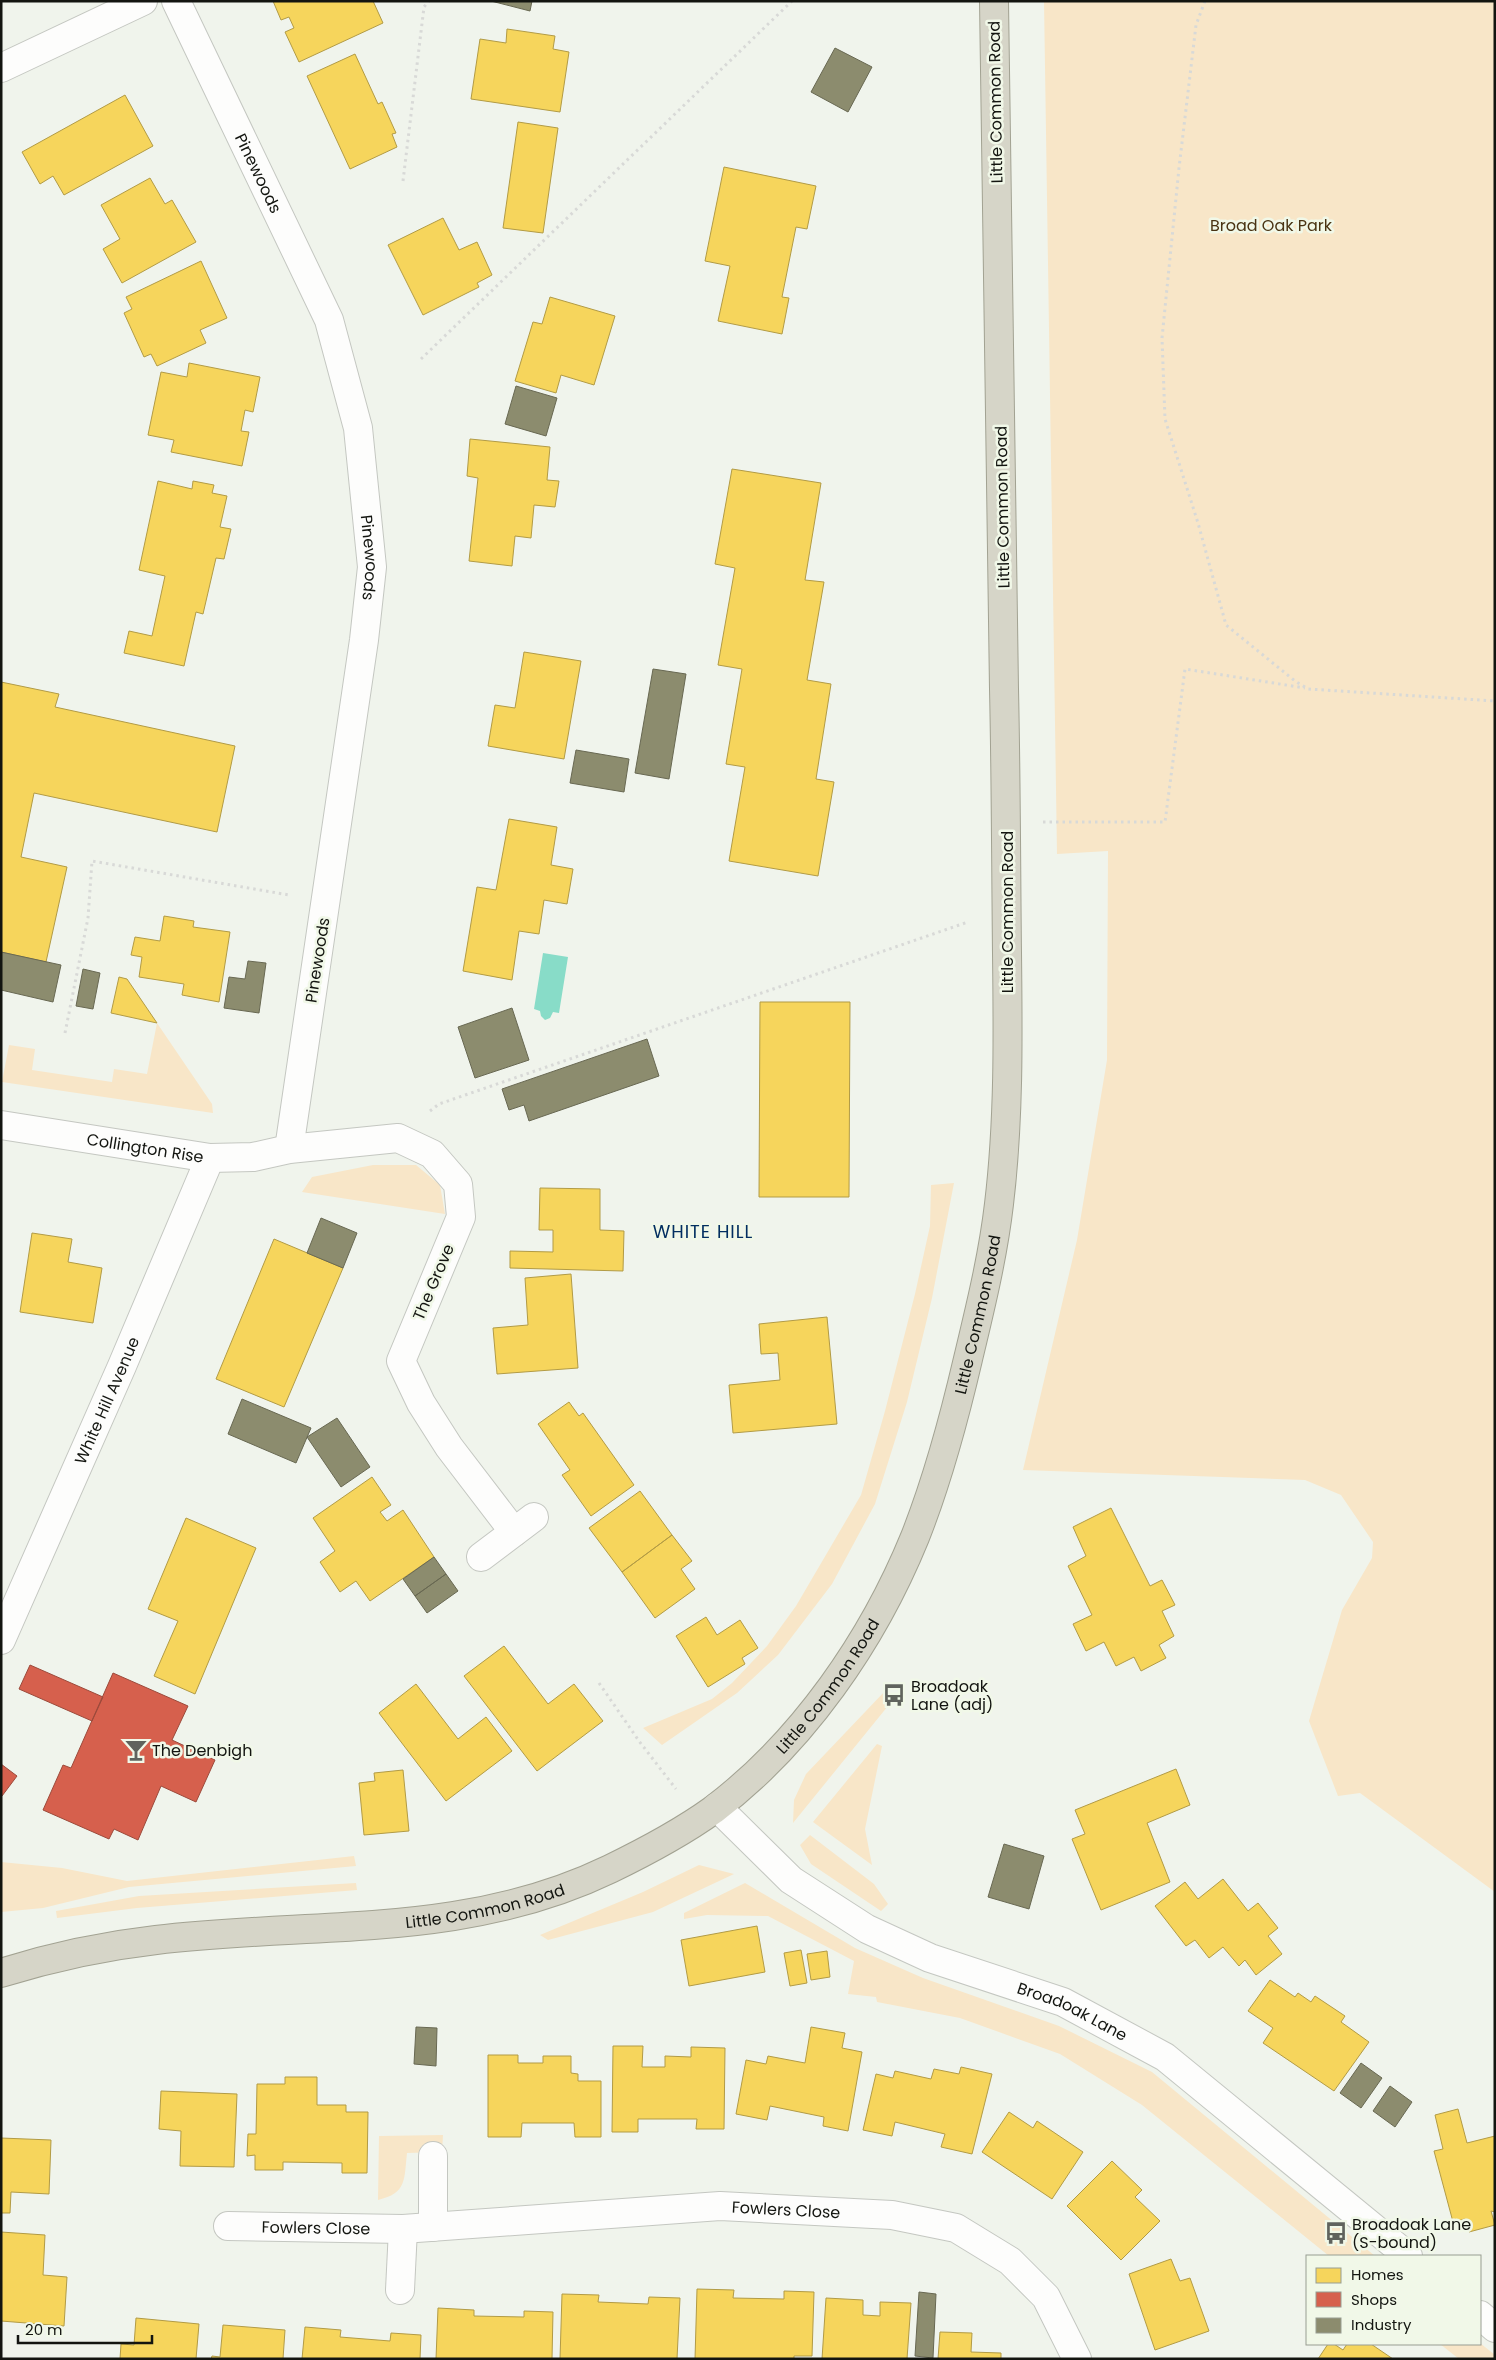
<svg xmlns="http://www.w3.org/2000/svg" width="1496" height="2360" viewBox="0 0 1496 2360" font-family="Poppins,sans-serif">
	<style>
		.green { fill: #f8e6c8 }
		.water { fill: #88dcc8 }
		.homes { fill: #f6d55c; stroke: #b29b45 }
		.shops { fill: #d6604d; stroke: #9c4a3b }
		.industry { fill: #8c8c6e; stroke: #686852 }
		.lines { fill: none; stroke-linecap: round; stroke-linejoin: round }
		.street-casing { stroke: #c4c7c1; stroke-width: 30 }
		.highway-casing { stroke: #a2a292; stroke-width: 30 }
		.path { stroke: #d8d9d7; stroke-width: 3; stroke-dasharray: 2.5 4; stroke-linecap: butt }
		.street { stroke: #fdfdfc; stroke-width: 28 }
		.highway { stroke: #d6d5c8; stroke-width: 28 }
		.labels { text-anchor: middle; stroke-width: 5; stroke-linejoin: round; paint-order: stroke }
		.street-label { font-size: 16px; fill: #131510; stroke: #f1f8e8 }
		.park-label { font-size: 16px; fill: #493312; stroke: #f1f8e8 }
		.poi-label { font-size: 16px; fill: #131510; stroke: #f1f8e8; text-anchor: start }
		.neighbourhood-label { font-size: 18px; letter-spacing: 1px; fill: #022e60; stroke: #f1f8e8 }
	</style>
	<rect width="100%" height="100%" fill="#f0f4ec"/>
	<!-- green -->
	<path class="green" d="M 1044,1 L 1495,1 L 1495,1892 L 1360,1793 L 1338,1796 L 1309,1721 L 1342,1610 L 1372,1558 L 1373,1542 L 1341,1495 L 1305,1480 L 1023,1470 L 1077,1240 L 1107,1060 L 1108,851 L 1057,854 Z
		M 157,1023 L 212,1104 L 213,1113 L 2,1082 L 9,1045 L 35,1049 L 32,1070 L 112,1082 L 114,1069 L 147,1074 Z
		M 373,1165 L 416,1165 L 440,1185 L 445,1214 L 302,1192 L 312,1177 Z
		M 954,1183 L 932,1298 L 907,1402 L 875,1504 L 832,1584 L 778,1655 L 737,1693 L 662,1745 L 643,1728 L 712,1699 L 732,1683 L 767,1646 L 796,1606 L 861,1495 L 885,1411 L 915,1294 L 930,1226 L 931,1185 Z
		M 885,1691 L 892,1701 L 793,1823 L 794,1800 L 806,1774 Z
		M 877,1744 L 882,1746 L 865,1829 L 872,1865 L 813,1822 Z
		M 810,1835 L 874,1884 L 888,1904 L 881,1911 L 811,1864 L 800,1845 Z
		M 354,1856 L 356,1866 L 129,1887 L 43,1908 L 1,1912 L 1,1862 L 62,1868 L 127,1881 Z
		M 699,1865 L 734,1874 L 653,1912 L 548,1940 L 540,1935 L 643,1892 Z
		M 356,1883 L 357,1890 L 137,1908 L 57,1918 L 56,1911 L 139,1896 Z
		M 745,1883 L 855,1948 L 923,1978 L 1059,2026 L 1152,2072 L 1375,2256 L 1329,2256 L 1142,2105 L 1060,2054 L 960,2018 L 877,2002 L 876,1997 L 848,1994 L 854,1961 L 768,1916 L 707,1915 L 684,1919 L 684,1913 Z
		M 443,2135 L 442,2152 L 407,2153 C 404,2180 407,2193 378,2200 L 379,2136 Z
		M 1480,2343 L 1495,2355 L 1495,2359 L 1459,2359 L 1440,2344 Z"/>
	<!-- water -->
	<path class="water" d="M 543,953 L 568,957 L 559,1013 L 553,1012 L 550,1018 L 545,1020 L 541,1016 L 540,1011 L 534,1009 Z"/>
	<!-- homes -->
	<path class="homes" d="M 273,1 L 373,1 L 383,23 L 299,62 L 285,32 L 294,28 L 289,17 L 281,20 Z
		M 507,29 L 555,36 L 553,49 L 569,52 L 560,112 L 471,99 L 480,39 L 506,43 Z
		M 355,54 L 378,104 L 382,102 L 396,133 L 392,134 L 397,147 L 350,169 L 307,76 Z
		M 125,95 L 153,146 L 64,195 L 53,176 L 40,184 L 22,152 Z
		M 518,122 L 558,128 L 543,233 L 503,228 Z
		M 724,167 L 816,186 L 807,229 L 796,227 L 782,297 L 789,298 L 782,334 L 718,321 L 730,266 L 705,261 Z
		M 150,178 L 165,204 L 172,200 L 196,242 L 122,283 L 103,249 L 120,239 L 101,205 Z
		M 443,218 L 459,250 L 477,242 L 492,275 L 477,283 L 479,287 L 423,315 L 388,245 Z
		M 201,261 L 227,318 L 200,330 L 206,343 L 157,366 L 151,354 L 144,357 L 124,313 L 132,309 L 126,297 Z
		M 550,297 L 615,316 L 594,385 L 561,375 L 556,393 L 515,381 L 533,322 L 542,324 Z
		M 189,363 L 260,377 L 253,412 L 245,410 L 241,431 L 249,432 L 242,466 L 171,452 L 174,440 L 148,435 L 161,372 L 187,377 Z
		M 470,439 L 550,447 L 547,480 L 559,481 L 555,507 L 534,505 L 531,538 L 515,536 L 512,566 L 469,561 L 478,478 L 467,476 Z
		M 732,469 L 821,483 L 805,580 L 824,582 L 807,680 L 831,684 L 816,779 L 834,782 L 818,876 L 729,861 L 745,767 L 726,764 L 742,669 L 718,665 L 735,568 L 715,564 Z
		M 158,481 L 192,489 L 193,481 L 214,485 L 212,493 L 227,496 L 220,527 L 231,529 L 224,559 L 216,558 L 203,614 L 196,612 L 184,666 L 124,653 L 129,631 L 152,636 L 165,576 L 139,570 Z
		M 524,652 L 581,661 L 564,759 L 488,746 L 495,705 L 515,708 Z
		M 1,682 L 59,694 L 55,707 L 235,746 L 217,832 L 34,793 L 21,857 L 67,867 L 46,962 L 1,952 Z
		M 509,819 L 557,827 L 551,865 L 573,869 L 567,904 L 544,900 L 539,934 L 519,931 L 512,980 L 463,971 L 477,887 L 496,890 Z
		M 164,916 L 194,921 L 193,927 L 230,932 L 219,1002 L 182,995 L 184,984 L 139,977 L 142,957 L 131,955 L 135,937 L 160,941 Z
		M 119,977 L 127,979 L 157,1023 L 111,1013 Z
		M 760,1002 L 850,1002 L 849,1197 L 759,1197 Z
		M 540,1188 L 600,1189 L 600,1230 L 624,1231 L 623,1271 L 510,1268 L 510,1251 L 553,1252 L 553,1230 L 539,1230 Z
		M 32,1233 L 72,1239 L 68,1262 L 102,1268 L 93,1323 L 20,1312 Z
		M 274,1239 L 343,1268 L 284,1407 L 216,1379 Z
		M 571,1274 L 578,1368 L 497,1374 L 493,1328 L 528,1325 L 525,1278 Z
		M 827,1317 L 837,1424 L 733,1433 L 729,1385 L 780,1380 L 778,1353 L 761,1354 L 759,1324 Z
		M 569,1402 L 579,1416 L 583,1413 L 634,1485 L 591,1516 L 562,1475 L 570,1470 L 538,1424 Z
		M 372,1477 L 391,1505 L 380,1512 L 387,1521 L 403,1510 L 434,1557 L 370,1601 L 356,1581 L 340,1592 L 320,1562 L 335,1551 L 313,1518 Z
		M 640,1491 L 672,1535 L 622,1572 L 589,1528 Z
		M 1111,1508 L 1150,1586 L 1162,1580 L 1175,1605 L 1162,1611 L 1174,1636 L 1159,1645 L 1166,1658 L 1141,1671 L 1134,1657 L 1116,1666 L 1104,1642 L 1086,1651 L 1073,1624 L 1092,1615 L 1068,1566 L 1086,1556 L 1073,1527 Z
		M 186,1518 L 256,1548 L 195,1694 L 154,1676 L 178,1621 L 148,1609 Z
		M 672,1535 L 692,1561 L 681,1569 L 695,1589 L 655,1618 L 622,1572 Z
		M 706,1617 L 717,1635 L 740,1620 L 758,1648 L 742,1658 L 745,1664 L 708,1687 L 676,1636 Z
		M 504,1646 L 548,1704 L 574,1684 L 603,1721 L 537,1771 L 464,1676 Z
		M 416,1684 L 458,1739 L 486,1717 L 512,1751 L 446,1801 L 379,1713 Z
		M 1176,1769 L 1190,1805 L 1147,1823 L 1170,1882 L 1101,1910 L 1072,1839 L 1085,1834 L 1075,1810 Z
		M 403,1770 L 409,1831 L 364,1835 L 359,1783 L 375,1781 L 374,1773 Z
		M 1223,1879 L 1248,1911 L 1258,1903 L 1278,1928 L 1268,1936 L 1282,1954 L 1256,1975 L 1245,1960 L 1239,1966 L 1223,1947 L 1209,1958 L 1195,1940 L 1186,1946 L 1155,1906 L 1185,1882 L 1198,1899 Z
		M 757,1926 L 765,1972 L 689,1986 L 681,1940 Z
		M 801,1950 L 807,1983 L 790,1986 L 784,1953 Z
		M 827,1951 L 830,1977 L 811,1980 L 807,1954 Z
		M 1270,1980 L 1295,1997 L 1298,1993 L 1311,2002 L 1315,1996 L 1345,2016 L 1341,2022 L 1369,2042 L 1334,2091 L 1263,2043 L 1273,2028 L 1248,2011 Z
		M 811,2027 L 845,2033 L 842,2048 L 862,2052 L 848,2131 L 823,2126 L 824,2117 L 770,2106 L 767,2120 L 736,2114 L 746,2060 L 766,2064 L 768,2056 L 805,2063 Z
		M 613,2046 L 643,2046 L 642,2067 L 665,2067 L 665,2056 L 691,2057 L 691,2047 L 725,2048 L 724,2129 L 696,2129 L 697,2119 L 638,2119 L 638,2132 L 612,2132 Z
		M 488,2055 L 518,2055 L 518,2063 L 543,2063 L 543,2056 L 571,2056 L 571,2073 L 578,2074 L 578,2081 L 601,2081 L 601,2137 L 575,2137 L 574,2123 L 522,2123 L 521,2137 L 488,2137 Z
		M 961,2067 L 992,2074 L 972,2154 L 941,2147 L 945,2134 L 895,2122 L 892,2136 L 863,2130 L 876,2074 L 893,2078 L 895,2071 L 931,2079 L 934,2069 L 959,2074 Z
		M 285,2077 L 317,2077 L 317,2105 L 346,2105 L 346,2112 L 368,2112 L 367,2173 L 342,2173 L 342,2163 L 283,2162 L 283,2170 L 255,2170 L 255,2155 L 247,2156 L 248,2134 L 256,2134 L 257,2084 L 285,2084 Z
		M 161,2091 L 237,2094 L 234,2167 L 180,2166 L 181,2131 L 159,2129 Z
		M 1458,2109 L 1467,2143 L 1495,2136 L 1495,2212 L 1491,2211 L 1495,2225 L 1469,2232 L 1465,2219 L 1453,2222 L 1434,2151 L 1443,2149 L 1435,2115 Z
		M 1009,2112 L 1033,2128 L 1037,2121 L 1083,2152 L 1052,2199 L 982,2152 Z
		M 1,2138 L 51,2140 L 49,2194 L 11,2192 L 10,2213 L 1,2213 Z
		M 1112,2161 L 1142,2190 L 1135,2197 L 1160,2221 L 1121,2260 L 1067,2206 Z
		M 1,2232 L 45,2235 L 43,2275 L 67,2277 L 64,2326 L 1,2321 Z
		M 1171,2259 L 1180,2281 L 1190,2278 L 1209,2331 L 1155,2350 L 1129,2274 Z
		M 697,2289 L 734,2290 L 733,2298 L 784,2299 L 784,2291 L 814,2292 L 812,2356 L 794,2356 L 794,2359 L 695,2359 Z
		M 562,2294 L 599,2295 L 598,2302 L 648,2304 L 649,2297 L 680,2298 L 677,2359 L 560,2359 Z
		M 826,2298 L 863,2300 L 863,2315 L 880,2316 L 880,2302 L 911,2303 L 907,2359 L 822,2359 Z
		M 438,2308 L 474,2310 L 474,2316 L 524,2317 L 524,2311 L 553,2312 L 552,2359 L 436,2359 Z
		M 136,2318 L 199,2324 L 196,2359 L 120,2359 L 121,2344 L 134,2345 Z
		M 223,2325 L 285,2330 L 283,2359 L 211,2359 L 212,2356 L 220,2357 Z
		M 305,2327 L 341,2330 L 340,2337 L 390,2341 L 391,2333 L 421,2335 L 420,2359 L 302,2359 Z
		M 940,2332 L 972,2333 L 971,2352 L 1001,2353 L 1001,2359 L 938,2359 Z
		M 1328,2344 L 1334,2344 L 1343,2350 L 1347,2344 L 1371,2344 L 1393,2359 L 1318,2359 Z"/>
	<!-- shops -->
	<path class="shops" d="M 30,1665 L 103,1697 L 92,1721 L 19,1689 Z
		M 113,1673 L 188,1706 L 172,1740 L 215,1760 L 196,1802 L 161,1786 L 138,1840 L 114,1829 L 109,1839 L 43,1810 L 63,1765 L 71,1768 Z
		M 1,1764 L 17,1776 L 2,1796 L 1,1796 Z"/>
	<!-- industry -->
	<path class="industry" d="M 491,1 L 532,1 L 530,11 Z
		M 835,48 L 872,67 L 848,112 L 811,92 Z
		M 516,386 L 557,398 L 546,436 L 505,424 Z
		M 653,669 L 686,674 L 669,779 L 635,773 Z
		M 576,750 L 629,759 L 624,792 L 570,783 Z
		M 1,952 L 61,965 L 53,1002 L 1,990 Z
		M 248,961 L 266,963 L 259,1013 L 224,1008 L 229,977 L 245,979 Z
		M 83,969 L 100,973 L 93,1009 L 76,1006 Z
		M 512,1008 L 529,1060 L 475,1078 L 458,1027 Z
		M 647,1039 L 659,1076 L 529,1121 L 524,1105 L 509,1110 L 502,1089 Z
		M 321,1218 L 357,1233 L 343,1268 L 307,1253 Z
		M 242,1399 L 311,1428 L 296,1463 L 228,1434 Z
		M 337,1418 L 370,1467 L 341,1487 L 307,1437 Z
		M 434,1557 L 446,1574 L 415,1596 L 403,1579 Z
		M 446,1574 L 458,1591 L 427,1613 L 415,1596 Z
		M 1004,1844 L 1044,1856 L 1029,1909 L 988,1897 Z
		M 416,2027 L 437,2028 L 436,2066 L 414,2064 Z
		M 1361,2063 L 1382,2078 L 1361,2108 L 1340,2093 Z
		M 1390,2086 L 1412,2102 L 1395,2127 L 1373,2111 Z
		M 919,2292 L 936,2294 L 933,2358 L 915,2356 Z"/>
	<g class="lines">
		<defs>
			<g id="street">
				<path id="s1" d="M 176,1 L 329,320 L 358,428 L 372,567 L 364,640 L 289,1149"/>
				<path d="M 1,68 L 143,1"/>
				<path id="s2" d="M 1,1125 L 210,1158 L 253,1157 L 289,1149 L 398,1138 L 432,1154 L 458,1184 L 461,1217 L 401,1361 L 421,1403 L 449,1447 L 514,1532"/>
				<path d="M 481,1557 L 534,1517"/>
				<path id="s3" d="M 1,1640 L 122,1366 L 210,1158"/>
				<path id="s4" d="M 717,1807 L 791,1880 L 867,1929 L 930,1958 L 1063,2002 L 1165,2057 L 1408,2256"/>
				<path id="s5" d="M 228,2226 L 403,2229 L 720,2206 L 892,2215 L 956,2228 L 1010,2261 L 1046,2297 L 1077,2359"/>
				<path d="M 433,2227 L 433,2156"/>
				<path d="M 400,2290 L 403,2229"/>
				<path d="M 1480,2315 L 1495,2328"/>
			</g>
			<g id="highway">
				<path id="s6" d="M 1,1973 C 52,1957 103,1946 156,1940 C 312,1921 463,1940 610,1869 C 645,1852 681,1833 713,1810 C 803,1742 873,1640 915,1537 C 938,1479 954,1419 968,1359 C 980,1309 993,1256 999,1204 C 1009,1121 1008,1036 1007,953 C 1006,865 1006,777 1004,689 C 1002,459 996,230 994,1"/>
			</g>
		</defs>
		<!-- street casing -->
		<use href="#street" class="street-casing"/>
		<!-- highway casing -->
		<use href="#highway" class="highway-casing"/>
		<!-- path -->
		<path class="path" d="M 1205,1 L 1196,25 L 1179,168 L 1162,338 L 1165,419 L 1198,523 L 1226,625 L 1295,681 L 1308,689 L 1495,701
			M 403,181 L 424,7 L 429,1
			M 421,359 L 792,1
			M 1043,822 L 1165,822 L 1185,669 L 1305,688
			M 65,1033 L 88,918 L 92,861 L 289,895
			M 430,1111 L 439,1104 L 968,922
			M 599,1683 L 639,1741 L 676,1789"/>
		<!-- street -->
		<use href="#street" class="street"/>
		<!-- highway -->
		<use href="#highway" class="highway"/>
	</g>
	<!-- icons -->
	<defs>
		<symbol id="bus-bare" viewBox="-9 -9 18 18"><path d="M-5-6H5V4H4V6H2V4H-2V6H-4V4H-5ZM-3.5-4V0h7V-4ZM-3.5 1.2v1.5H-2V1.2ZM2 1.2v1.5H3.5V1.2Z" fill="#60635d" stroke="#f1f8e8" stroke-width="2.5" paint-order="stroke"/></symbol>
		<symbol id="bar-bare" viewBox="-9 -9 18 18"><path d="M-6-5H6L.8 .8V4.5H3.5V6h-7V4.5H-.8V.8Z" fill="#60635d" stroke="#f1f8e8" stroke-width="2.5" paint-order="stroke"/></symbol>
	</defs>
	<g fill-rule="evenodd">
		<use href="#bus-bare" x="878" y="1679" width="32" height="32"/>
		<use href="#bar-bare" x="120" y="1734" width="32" height="32"/>
		<use href="#bus-bare" x="1320" y="2217" width="32" height="32"/>
	</g>
	<g class="labels">
		<!-- street labels -->
		<g class="street-label">
			<text transform="translate(995 102) rotate(-91)" y="6">Little Common Road</text>
			<text dy="6" stroke="none"><textPath href="#s1" startOffset="191">Pinewoods</textPath></text>
			<text transform="translate(1002 507) rotate(-91)" y="6">Little Common Road</text>
			<text dy="6" stroke="none"><textPath href="#s1" startOffset="596">Pinewoods</textPath></text>
			<text transform="translate(1007 912) rotate(-90)" y="6">Little Common Road</text>
			<text transform="translate(317 960) rotate(-81)" y="6">Pinewoods</text>
			<text dy="6" stroke="none"><textPath href="#s2" startOffset="146">Collington Rise</textPath></text>
			<text transform="translate(433 1282) rotate(-67)" y="6">The Grove</text>
			<text dy="6" stroke="none"><textPath href="#s6" startOffset="1315">Little Common Road</textPath></text>
			<text dy="6" stroke="none"><textPath href="#s3" startOffset="262">White Hill Avenue</textPath></text>
			<text dy="6" stroke="none"><textPath href="#s6" startOffset="910">Little Common Road</textPath></text>
			<text dy="6" stroke="none"><textPath href="#s6" startOffset="490">Little Common Road</textPath></text>
			<text dy="6" stroke="none"><textPath href="#s4" startOffset="416">Broadoak Lane</textPath></text>
			<text dy="6" stroke="none"><textPath href="#s5" startOffset="559">Fowlers Close</textPath></text>
			<text dy="6" stroke="none"><textPath href="#s5" startOffset="88">Fowlers Close</textPath></text>
		</g>
		<!-- park labels -->
		<g class="park-label">
			<text x="1271" y="231">Broad Oak Park</text>
		</g>
		<!-- poi labels -->
		<g class="poi-label">
			<text x="911" y="1692">Broadoak<tspan x="911" dy="18">Lane (adj)</tspan></text>
			<text x="152" y="1756">The Denbigh</text>
			<text x="1352" y="2230">Broadoak Lane<tspan x="1352" dy="18">(S-bound)</tspan></text>
		</g>
		<!-- neighbourhood labels -->
		<g class="neighbourhood-label">
			<text x="703" y="1238">WHITE HILL</text>
		</g>
	</g>
	<!-- border -->
	<rect width="1496" height="2360" fill="none" stroke="#131510" stroke-width="5"/>
	<!-- legend -->
	<rect x="1306" y="2255" width="175" height="90" fill="#f1f8e8" stroke="#989d92"/>
	<rect x="1316" y="2268" width="25" height="15" fill="#f6d55c" stroke="#989d92"/>
	<text x="1351" y="2280" font-size="15" fill="#131510">Homes</text>
	<rect x="1316" y="2292" width="25" height="15" fill="#d6604d" stroke="#989d92"/>
	<text x="1351" y="2305" font-size="15" fill="#131510">Shops</text>
	<rect x="1316" y="2318" width="25" height="15" fill="#8c8c6e" stroke="#989d92"/>
	<text x="1351" y="2330" font-size="15" fill="#131510">Industry</text>
	<!-- scale -->
	<path d="M18 2335v8h134v-8" fill="none" stroke="#131510" stroke-width="2.5"/>
	<text x="25" y="2335" font-size="15" fill="#131510" stroke="#f1f8e8" stroke-width="4" paint-order="stroke">20 m</text>
</svg>
